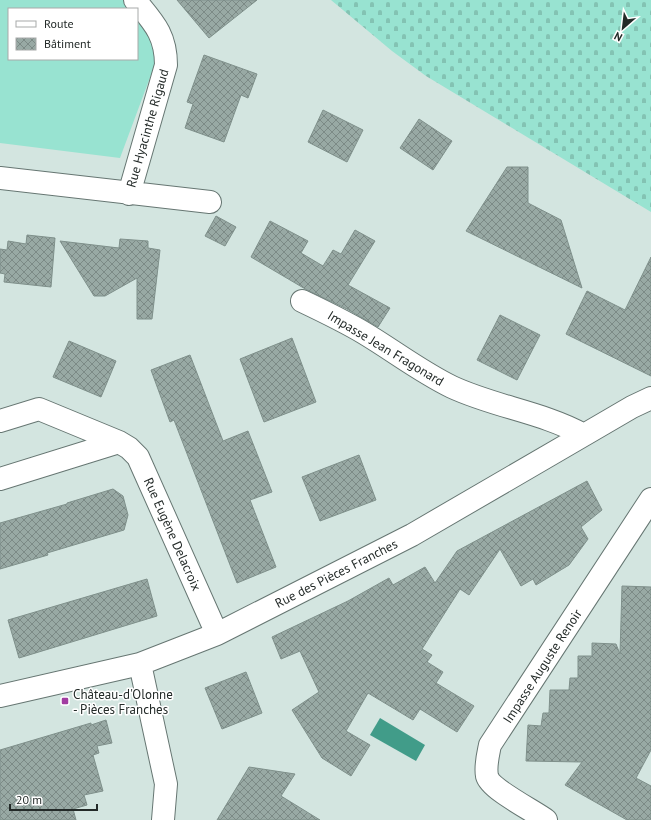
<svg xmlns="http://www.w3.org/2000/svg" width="651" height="820" viewBox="0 0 651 820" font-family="'PT Sans',sans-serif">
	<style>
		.grass { fill: #98e3d1 }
		.cemetery { fill: url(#cemetery-stones) }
		.water { fill: #419c89 }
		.building { fill: url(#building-cross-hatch); stroke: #7f908b }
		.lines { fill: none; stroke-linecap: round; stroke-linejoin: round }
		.minor-casing { stroke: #667672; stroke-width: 24 }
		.minor { stroke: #fff; stroke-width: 22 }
		.poi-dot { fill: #a13ca1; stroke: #fff; stroke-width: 1.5 }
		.labels { text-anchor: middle; stroke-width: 3; stroke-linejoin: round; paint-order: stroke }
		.street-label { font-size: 13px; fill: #232a28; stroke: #fff }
		.poi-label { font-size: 13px; fill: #232a28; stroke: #fff; text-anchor: start }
	</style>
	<defs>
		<pattern id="cemetery-stones" width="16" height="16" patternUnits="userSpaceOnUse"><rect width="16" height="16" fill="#98e3d1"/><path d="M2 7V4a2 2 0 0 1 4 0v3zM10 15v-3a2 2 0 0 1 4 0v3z" fill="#83c3b3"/></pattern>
		<pattern id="building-cross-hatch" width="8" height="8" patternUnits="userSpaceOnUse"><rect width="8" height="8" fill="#98a9a4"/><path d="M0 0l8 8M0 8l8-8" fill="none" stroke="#7c8a86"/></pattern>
	</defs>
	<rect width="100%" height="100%" fill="#d3e5e0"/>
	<!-- grass -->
	<path class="grass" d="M 0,0 L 123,0 L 130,9 L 9,9 L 9,59 L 137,59 L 137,18 L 158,48 L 155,64 L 120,158 L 0,143 Z"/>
	<!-- cemetery -->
	<path class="cemetery" d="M 331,0 L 651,0 L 651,212 L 426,76 L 392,51 Z"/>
	<!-- water -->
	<path class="water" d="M 380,718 L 425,745 L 416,761 L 370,735 Z"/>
	<!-- building -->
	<path class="building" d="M 177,0 L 257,0 L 209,38 Z
		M 204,55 L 257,74 L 248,98 L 241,95 L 224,142 L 185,128 L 193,104 L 187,102 Z
		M 323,110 L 363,130 L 347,162 L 308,142 Z
		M 419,119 L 452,141 L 433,170 L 400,148 Z
		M 507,167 L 528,167 L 528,203 L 561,220 L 582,288 L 466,231 Z
		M 216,216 L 236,227 L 225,246 L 205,236 Z
		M 270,221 L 308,241 L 301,253 L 323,266 L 333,250 L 341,254 L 355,230 L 375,241 L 348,285 L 390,308 L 378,327 L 347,309 L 307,290 L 251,257 Z
		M 27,235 L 55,238 L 51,287 L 4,282 L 5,274 L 0,273 L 0,249 L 7,250 L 8,241 L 26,244 Z
		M 120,239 L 148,241 L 148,248 L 160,250 L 152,319 L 137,319 L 137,278 L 105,296 L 94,296 L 60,241 L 119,248 Z
		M 651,257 L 651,376 L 566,334 L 587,291 L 625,310 Z
		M 500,315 L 540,335 L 517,380 L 477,360 Z
		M 292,338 L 316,402 L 264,422 L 240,359 Z
		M 69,341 L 116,361 L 101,397 L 53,377 Z
		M 190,355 L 223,441 L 248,431 L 272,492 L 250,500 L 276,567 L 237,583 L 174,420 L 170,422 L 151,370 Z
		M 359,455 L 376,500 L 320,521 L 302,477 Z
		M 587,481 L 602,510 L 581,527 L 588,539 L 569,565 L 536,585 L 533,579 L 521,586 L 500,549 L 469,595 L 460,589 L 422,649 L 432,655 L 427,662 L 443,672 L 436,683 L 474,706 L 457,732 L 420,709 L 413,720 L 368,693 L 346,731 L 370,745 L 351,776 L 322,758 L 292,710 L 319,692 L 300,651 L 281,659 L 272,637 L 348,601 L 389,578 L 393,585 L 425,567 L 435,583 L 457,551 Z
		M 113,489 L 123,496 L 128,515 L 124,530 L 47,553 L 48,555 L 0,569 L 0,523 L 67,504 L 67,503 Z
		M 147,579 L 157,616 L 19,658 L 8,620 Z
		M 622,586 L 651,587 L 651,750 L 636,778 L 651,786 L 651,820 L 627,820 L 565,785 L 582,762 L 526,761 L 528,725 L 541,726 L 543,713 L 549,713 L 550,690 L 569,690 L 570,678 L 578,678 L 578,656 L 592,656 L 592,643 L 616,644 L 620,654 Z
		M 246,672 L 262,713 L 222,729 L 205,688 Z
		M 106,720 L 112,743 L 97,746 L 99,753 L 93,755 L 103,791 L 84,795 L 87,805 L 73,809 L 76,820 L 0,820 L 0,750 L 91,723 L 91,725 Z
		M 249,767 L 295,774 L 281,796 L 320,820 L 217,820 Z"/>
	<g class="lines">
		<defs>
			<path id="minor" d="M 0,178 L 210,202
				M 129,194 L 166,65 C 166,34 153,22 135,0
				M 302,301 C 323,311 344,321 364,333 C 394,351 421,372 452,387 C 495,407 542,412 584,435
				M 0,421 L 39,409 L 119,442 L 129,448 L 138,457 L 217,634
				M 0,479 L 119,442
				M 140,664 L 166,784 L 163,820
				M 0,696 L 140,664 L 217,634 L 412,535 L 584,435 L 632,407 L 651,398
				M 546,820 C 534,811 490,789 487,776 C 485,766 488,755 490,745 L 651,499"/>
		</defs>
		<!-- minor casing -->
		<use href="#minor" class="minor-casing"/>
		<!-- minor -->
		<use href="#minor" class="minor"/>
	</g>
	<!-- markers -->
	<rect class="poi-dot" x="61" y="697" width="8" height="8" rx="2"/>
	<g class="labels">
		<!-- street labels -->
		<g class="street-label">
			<text transform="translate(147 128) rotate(-74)" y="5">Rue Hyacinthe Rigaud</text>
			<text transform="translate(386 348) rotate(31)" y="5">Impasse Jean Fragonard</text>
			<text transform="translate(173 534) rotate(66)" y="5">Rue Eugène Delacroix</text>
			<text transform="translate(336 573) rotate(-27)" y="5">Rue des Pièces Franches</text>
			<text transform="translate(542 666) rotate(-57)" y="5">Impasse Auguste Renoir</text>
		</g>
		<!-- poi labels -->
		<g class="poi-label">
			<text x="73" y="699">Château-d'Olonne<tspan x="73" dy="15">- Pièces Franches</tspan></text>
		</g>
	</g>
	<!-- legend -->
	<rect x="8" y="8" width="130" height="52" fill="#ffffff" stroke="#a7aaa9"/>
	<rect x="16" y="21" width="20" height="6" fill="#ffffff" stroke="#a7aaa9"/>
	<text x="44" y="28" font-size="12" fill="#232a28">Route</text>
	<rect x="16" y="38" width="20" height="12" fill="url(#building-cross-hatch)" stroke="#a7aaa9"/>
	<text x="44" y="48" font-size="12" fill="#232a28">Bâtiment</text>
	<!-- north arrow -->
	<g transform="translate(623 28) rotate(208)" stroke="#ffffff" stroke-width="3" paint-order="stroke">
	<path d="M0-3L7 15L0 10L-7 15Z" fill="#232a28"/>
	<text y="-6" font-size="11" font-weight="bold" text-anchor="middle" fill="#232a28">N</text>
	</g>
	<!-- scale -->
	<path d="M10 804v6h87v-6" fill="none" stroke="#232a28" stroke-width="2"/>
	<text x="16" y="804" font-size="12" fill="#232a28" stroke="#ffffff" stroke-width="3" paint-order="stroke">20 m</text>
</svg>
